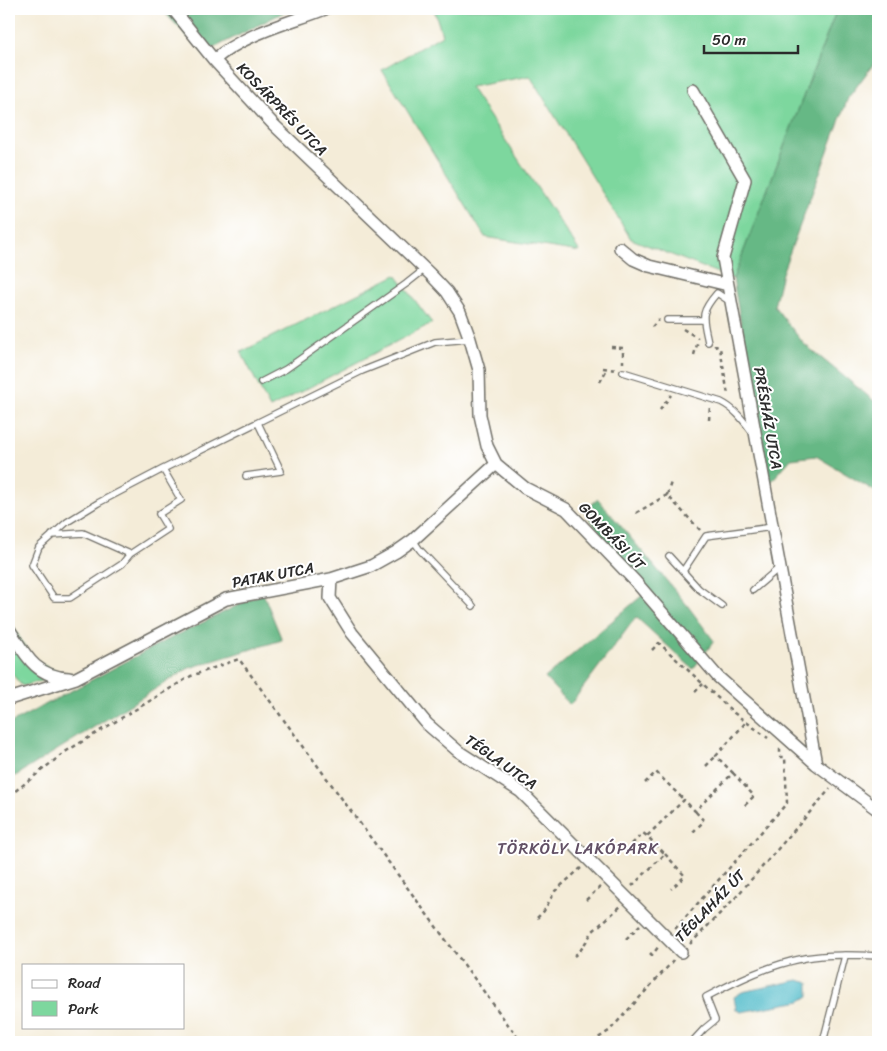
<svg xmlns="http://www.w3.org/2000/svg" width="887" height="1051" viewBox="0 0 887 1051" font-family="Sriracha,sans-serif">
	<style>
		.green { fill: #7dd79e; stroke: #548164 }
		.forest { fill: #66b885; stroke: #487258 }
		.water { fill: #4cb9c8; stroke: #3c727a }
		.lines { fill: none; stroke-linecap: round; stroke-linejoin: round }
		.lane-casing { stroke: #716f68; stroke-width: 8 }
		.street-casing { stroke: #716f68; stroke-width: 14 }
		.path { stroke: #716f68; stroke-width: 2.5; stroke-dasharray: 4 4; stroke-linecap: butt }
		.lane { stroke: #fff; stroke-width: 5.5 }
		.street { stroke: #fff; stroke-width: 11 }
		.labels { text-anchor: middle; stroke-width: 4; stroke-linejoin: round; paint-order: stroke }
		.street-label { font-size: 15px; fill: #2b2b2b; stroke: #fff }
		.neighbourhood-label { font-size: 16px; letter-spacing: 1px; fill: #625065; stroke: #fff }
	</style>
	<rect width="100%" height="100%" fill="#fff"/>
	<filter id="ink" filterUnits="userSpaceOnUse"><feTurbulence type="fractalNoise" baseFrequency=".02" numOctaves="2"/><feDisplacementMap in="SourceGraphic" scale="10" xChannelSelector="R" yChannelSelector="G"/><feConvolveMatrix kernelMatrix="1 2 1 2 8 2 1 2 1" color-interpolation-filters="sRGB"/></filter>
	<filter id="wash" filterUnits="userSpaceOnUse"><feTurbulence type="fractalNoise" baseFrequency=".0096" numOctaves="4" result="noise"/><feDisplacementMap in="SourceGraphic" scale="20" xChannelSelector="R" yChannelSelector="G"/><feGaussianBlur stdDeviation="1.12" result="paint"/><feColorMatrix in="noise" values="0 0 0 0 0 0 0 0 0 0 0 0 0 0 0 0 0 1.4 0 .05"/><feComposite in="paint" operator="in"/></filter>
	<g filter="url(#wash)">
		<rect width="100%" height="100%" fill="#f4ecd8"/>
		<!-- green -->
		<path class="green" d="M 434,9 L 837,9 L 733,279 L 631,239 L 530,76 L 470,87 L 580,252 L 485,237 L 382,70 L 442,35 Z
			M 396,275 L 432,323 L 270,408 L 241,352 Z
			M 9,620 L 33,660 L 64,675 L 22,686 L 9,670 Z"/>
		<!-- forest -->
		<path class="forest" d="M 161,9 L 285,9 L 286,11 L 204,53 Z
			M 837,9 L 878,9 L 878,58 L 848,98 L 782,273 L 774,306 L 804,344 L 878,404 L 878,493 L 816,456 L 791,459 L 769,484 L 733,279 Z
			M 598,499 L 687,605 L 714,641 L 693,669 L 636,617 L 570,705 L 545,678 L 645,593 L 584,511 Z
			M 263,593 L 282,640 L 189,668 L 9,780 L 9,724 L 157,645 Z"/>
		<!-- water -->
		<path class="water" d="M 798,980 L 809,983 L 809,996 L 801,1001 L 741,1012 L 736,1009 L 734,997 L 742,992 Z"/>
	</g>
	<g filter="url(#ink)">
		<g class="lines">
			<defs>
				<path id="lane" d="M 667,320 L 703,320
					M 708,342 C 703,317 699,314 717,293 L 729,301
					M 623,372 L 721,402 C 735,409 743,420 752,432
					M 261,382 L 286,369 L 406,284 L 425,269
					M 163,469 L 98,503 L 67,522 L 39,547 L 32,565 L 54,598 L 70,598 L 122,564 L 130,554 L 168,529 L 159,514 L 181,500 L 163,469 L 362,371 L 435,342 L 470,339
					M 246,476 L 281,471 L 258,423
					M 52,535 L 83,533 L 130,554
					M 413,540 L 420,550 L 473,606
					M 669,556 L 699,589 L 722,606
					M 683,571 L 706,536 L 773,527
					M 753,590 L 780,567
					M 692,1042 L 704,1029 L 715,1020 L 706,997 C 738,980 769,965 805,958 C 829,954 854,955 878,956
					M 823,1042 L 845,956"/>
				<path id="street" d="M 173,9 L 214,60 L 274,125 L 430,274 L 447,292 L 460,312 L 470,339 L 479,370 L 480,415 L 487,446 L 496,464 L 525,488 L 566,509 L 635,581 L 718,677 L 816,764 L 878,810
					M 214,60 C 243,34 289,23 325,9
					M 693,90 L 745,180 L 723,258 L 816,764
					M 620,248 L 633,259 L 649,266 L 728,285
					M 331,579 L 330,598 L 352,633 L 427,724 L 458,751 L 521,792 L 681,952
					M 9,629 C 25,654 35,677 69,678
					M 9,699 L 76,678 L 226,599 L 331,579 L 371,566 L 396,552 L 413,540 L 496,464"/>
			</defs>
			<!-- lane casing -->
			<use href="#lane" class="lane-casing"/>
			<!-- street casing -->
			<use href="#street" class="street-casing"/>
			<!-- path -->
			<path class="path" d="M 652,327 L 659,319
				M 683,329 L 698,338
				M 714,345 L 720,348 L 728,395
				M 611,347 L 623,348 L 623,363
				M 694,355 L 698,341
				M 603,368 L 616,370
				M 600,382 L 607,369
				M 660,410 L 671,395
				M 709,420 L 710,406
				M 667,495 L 671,482
				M 636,513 L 667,495 L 701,531
				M 652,650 L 659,643 L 734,713 L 768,738
				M 695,692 L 703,684
				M 706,766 L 716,756
				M 733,773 L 754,796 L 744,806
				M 645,783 L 656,772 L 684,800
				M 9,796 L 65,752 L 191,676 L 239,659 L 521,1042
				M 693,832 L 704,821 L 695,811
				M 632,844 L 643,833 L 647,836
				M 665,854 L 685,876 L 671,889
				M 632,886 L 665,854 L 647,836 L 684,800 L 695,811 L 733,773 L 716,756 L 747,721
				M 586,900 L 600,887
				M 537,918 L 544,911 L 555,891 L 581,868
				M 675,929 L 787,803 L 785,757 L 780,757 L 780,748
				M 626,939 L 640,925
				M 690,944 L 736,897 L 830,789
				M 650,953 L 652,955 L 659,946
				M 574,956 L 580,951 L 593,931 L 621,906
				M 592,1042 L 609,1031 L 674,960"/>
			<!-- lane -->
			<use href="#lane" class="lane"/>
			<!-- street -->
			<use href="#street" class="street"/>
		</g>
	</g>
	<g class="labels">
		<!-- street labels -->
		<g class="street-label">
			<text transform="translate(282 109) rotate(46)" y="5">KOSÁRPRÉS UTCA</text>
			<text transform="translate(768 418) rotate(80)" y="5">PRÉSHÁZ UTCA</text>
			<text transform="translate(612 536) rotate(46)" y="5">GOMBÁSI ÚT</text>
			<text transform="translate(273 575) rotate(-11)" y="5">PATAK UTCA</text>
			<text transform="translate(501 762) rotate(35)" y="5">TÉGLA UTCA</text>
			<text transform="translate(710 906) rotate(-46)" y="5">TÉGLAHÁZ ÚT</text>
		</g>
		<!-- neighbourhood labels -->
		<g class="neighbourhood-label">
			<text x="578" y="854">TÖRKÖLY LAKÓPARK</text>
		</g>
	</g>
	<!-- margin -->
	<rect width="887" height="1051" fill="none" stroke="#fff" stroke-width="30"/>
	<!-- legend -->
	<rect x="22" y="964" width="162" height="65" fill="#ffffff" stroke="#aaaaaa"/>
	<rect x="32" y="980" width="25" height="8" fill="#ffffff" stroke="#aaaaaa"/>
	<text x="68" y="988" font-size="15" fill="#2b2b2b">Road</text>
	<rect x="32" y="1001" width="25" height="15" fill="#7dd79e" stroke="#aaaaaa"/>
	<text x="68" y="1014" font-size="15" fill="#2b2b2b">Park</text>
	<!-- scale -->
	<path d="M704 45v8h94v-8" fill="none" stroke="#2b2b2b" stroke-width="2.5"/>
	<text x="712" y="45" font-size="15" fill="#2b2b2b" stroke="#ffffff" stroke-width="4" paint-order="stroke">50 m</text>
</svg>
